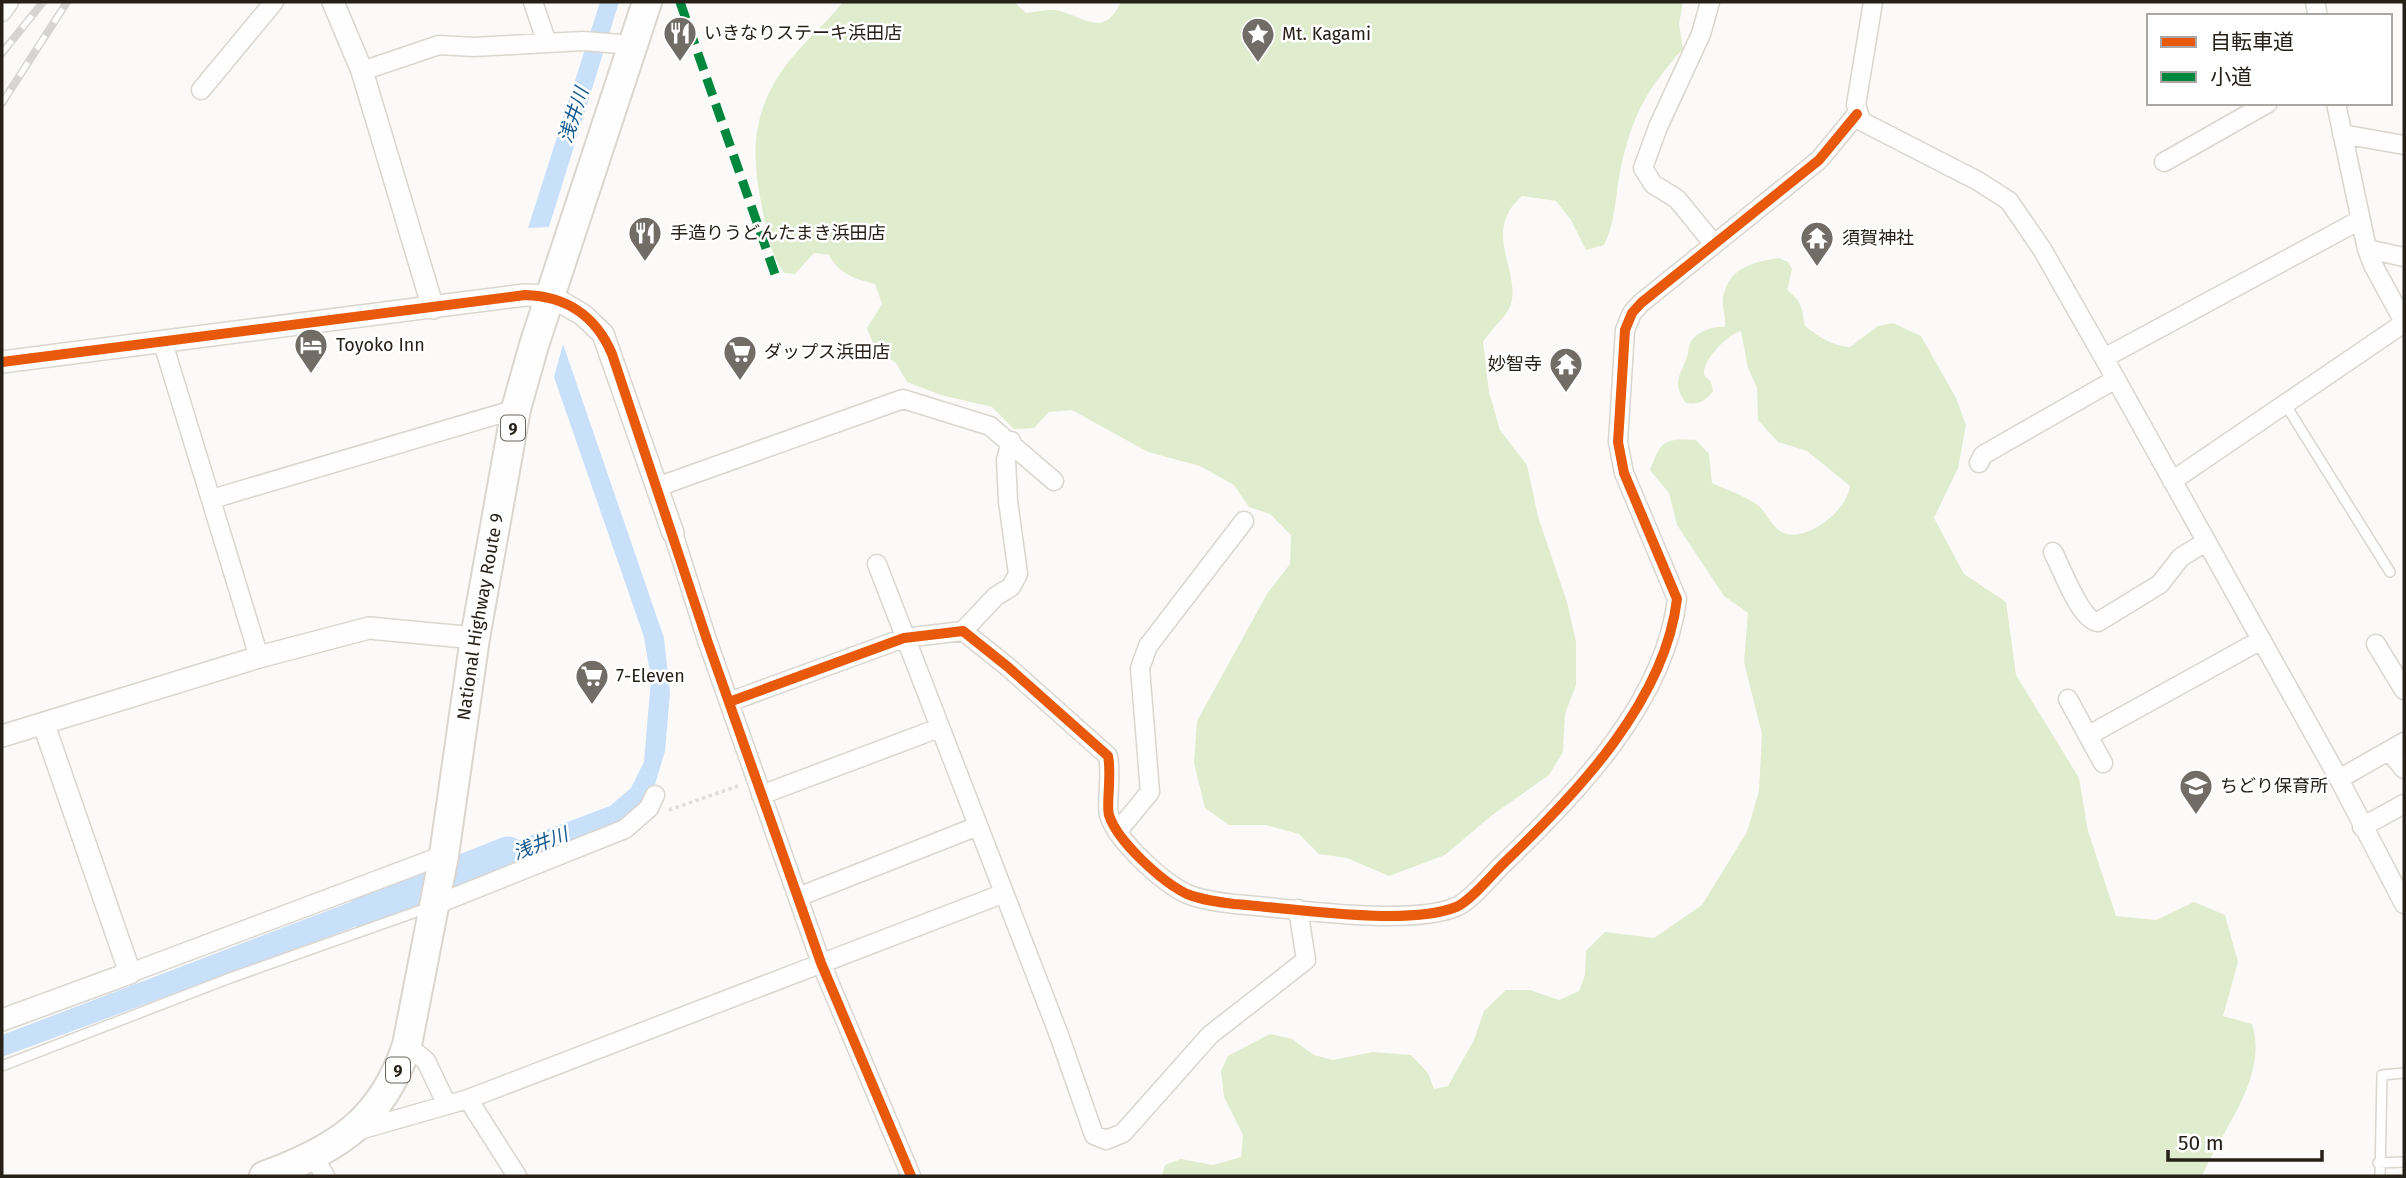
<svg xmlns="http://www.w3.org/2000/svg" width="2406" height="1178" viewBox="0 0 2406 1178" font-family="'Fira Sans','Noto Sans JP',sans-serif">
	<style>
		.green { fill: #dfeccd }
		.water { fill: #c8e0f9 }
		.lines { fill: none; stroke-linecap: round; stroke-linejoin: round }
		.river { stroke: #c8e0f9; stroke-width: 37 }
		.service-casing { stroke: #dad5cf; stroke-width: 12 }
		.minor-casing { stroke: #dad5cf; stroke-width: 21 }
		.tertiary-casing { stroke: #dad5cf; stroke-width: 24 }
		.trunk-casing { stroke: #dad5cf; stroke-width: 32 }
		.path { stroke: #dddddc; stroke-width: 3.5; stroke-dasharray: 3.5 3.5; stroke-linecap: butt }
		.service { stroke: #fffefe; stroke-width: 9 }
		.minor { stroke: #fffefe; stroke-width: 18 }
		.tertiary { stroke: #fffefe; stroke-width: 21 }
		.trunk { stroke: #fffefe; stroke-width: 28 }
		.rail-casing { stroke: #d6d5d4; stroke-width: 8 }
		.rail { stroke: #fff; stroke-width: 5; stroke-dasharray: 16; stroke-linecap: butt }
		.quiet { stroke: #00873e; stroke-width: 9; stroke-dasharray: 18 9; stroke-linecap: butt }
		.cycleway-casing { stroke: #fff; stroke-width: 15 }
		.cycleway { stroke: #e8590c; stroke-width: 10 }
		.labels { text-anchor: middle; stroke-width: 5; stroke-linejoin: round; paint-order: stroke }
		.shield { fill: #fff; stroke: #68635d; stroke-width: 2 }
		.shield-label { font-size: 16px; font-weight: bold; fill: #272018 }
		.poi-label { font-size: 18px; fill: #272018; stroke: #fff; text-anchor: start }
		.street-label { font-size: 18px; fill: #272018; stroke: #fff }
		.water-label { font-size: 19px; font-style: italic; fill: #155a8f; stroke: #fff }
	</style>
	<rect width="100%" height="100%" fill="#fcfaf8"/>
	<!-- green -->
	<path class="green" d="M 843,2 L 1014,2 L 1026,13 C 1036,12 1051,8 1060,11 C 1086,18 1104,38 1121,2 L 1683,2 L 1679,24 L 1683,49 C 1645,91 1632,116 1620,172 C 1615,198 1616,220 1604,245 L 1586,250 L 1571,220 L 1556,201 L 1522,196 C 1480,232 1523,273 1510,307 C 1506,316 1490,331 1483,342 L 1489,392 L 1500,430 L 1527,465 L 1538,517 L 1567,602 L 1576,642 L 1576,685 L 1565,714 L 1563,752 L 1549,775 L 1491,816 L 1445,855 L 1389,876 L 1347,858 L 1319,854 L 1299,834 L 1265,825 L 1229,825 L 1205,808 L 1194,763 L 1197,721 L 1267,594 L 1290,564 L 1291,535 L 1270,514 L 1249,507 L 1234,485 L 1200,466 L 1148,452 L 1072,410 L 1049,412 L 1034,428 L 1014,429 L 992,407 L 941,395 L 907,382 L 896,363 L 875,348 L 867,328 L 882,304 L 875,284 C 855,279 839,274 829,255 L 814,253 L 795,274 L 784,273 C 769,252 766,228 761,202 C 749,145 755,99 796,53 C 811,35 828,21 843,2 Z
		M 1779,258 L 1788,262 L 1792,269 L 1787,290 C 1803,302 1801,307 1805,326 C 1819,337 1832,346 1850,347 L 1878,326 L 1893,323 L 1921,336 L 1956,398 L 1966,425 L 1958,468 L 1934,518 L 1964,574 L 2006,602 L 2016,675 L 2079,778 L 2088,831 L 2116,916 L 2156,920 L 2194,902 L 2225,915 L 2238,962 L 2223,1016 L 2252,1024 C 2269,1077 2222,1129 2202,1176 L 1162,1176 L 1165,1165 L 1181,1159 L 1213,1165 L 1241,1157 L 1243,1135 L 1224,1097 L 1221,1071 L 1228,1056 L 1270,1034 L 1292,1039 L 1314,1055 L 1333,1060 L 1373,1052 L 1411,1055 L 1428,1073 L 1434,1089 L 1448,1086 L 1474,1040 L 1484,1011 L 1506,990 L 1530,990 L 1559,1000 L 1579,991 L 1585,975 L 1586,951 L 1605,932 L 1654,938 L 1702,905 L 1747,832 L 1759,791 L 1762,734 L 1744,662 L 1748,613 L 1724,596 L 1677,525 L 1669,493 L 1650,470 C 1661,441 1664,438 1696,440 L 1709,454 L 1712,483 C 1726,490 1744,495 1756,504 C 1768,512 1771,530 1787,534 C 1811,539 1847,510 1850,486 L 1807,451 L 1778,442 L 1758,420 L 1757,388 L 1748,368 L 1741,331 C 1728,334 1702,360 1704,375 L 1711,382 L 1713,391 C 1706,401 1699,405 1686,403 C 1671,382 1680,377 1687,357 C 1689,352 1688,346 1691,341 C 1698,331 1714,326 1725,327 C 1726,318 1722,307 1723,298 C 1728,268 1752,262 1779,258 Z"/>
	<!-- water -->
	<path class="water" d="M 600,2 L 619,2 L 549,227 L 528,228 Z
		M 563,344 L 664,638 L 670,693 L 665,751 L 651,798 L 614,827 L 460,889 L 466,860 L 610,806 L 631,788 L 644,762 L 651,679 L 644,637 L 554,377 Z
		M 416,877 L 411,906 L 2,1057 L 2,1035 Z"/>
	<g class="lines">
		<!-- river -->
		<path class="river" d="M 367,911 L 508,855"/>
		<defs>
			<path id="service" d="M 2285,404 L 2390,572
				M 2,1066 L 230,978 L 430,907
				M 2378,1163 L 2404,1162
				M 2380,1176 L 2382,1075 L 2404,1073"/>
			<path id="minor" d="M 533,2 L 547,43
				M 1710,2 L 1701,34 L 1658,127 L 1643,168 L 1653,184 L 1677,199 L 1713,243
				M 1873,2 L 1856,105 L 1861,121 L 1978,181 L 2009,201 L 2042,249 L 2104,358 L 2339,779 L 2404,904
				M 2315,2 L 2318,16
				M 2,12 L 9,2
				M 362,71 L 439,45 L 474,47 L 583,41 L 633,45
				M 201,90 L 274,2
				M 2336,103 L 2367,249 L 2373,265 L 2404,322
				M 2342,134 L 2404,145
				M 2164,162 L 2268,103
				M 2367,249 L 2404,257
				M 163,343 L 259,657
				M 2104,358 L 2360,220
				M 1979,463 L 1983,455 L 2116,379
				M 2172,481 L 2404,323
				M 657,487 L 903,399 L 990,426 L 1054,481
				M 212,499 L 516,409
				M 673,533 L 707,640 L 821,963 L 911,1176
				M 2053,552 C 2062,569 2080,620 2098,622 L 2160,584 L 2181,557 L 2206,542
				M 877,564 L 1059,1035 L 1094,1135 L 1106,1140 L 1123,1133 L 1210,1035 L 1306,960 L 1298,909
				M 963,631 L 996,596 L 1011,587 L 1018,574 L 1008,501 L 1006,460 L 1011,441
				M 2376,644 L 2404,690
				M 2068,699 L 2103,763
				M 729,702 L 904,638 L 963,631 L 1008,667 L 1108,756 C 1112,774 1106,805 1109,815 C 1117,841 1162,882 1187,894 C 1202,900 1218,902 1234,904 C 1290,908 1407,927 1456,907 C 1471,901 1493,873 1506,861 C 1577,793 1665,701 1677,599 L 1624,473 L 1618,442 L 1625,330 L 1632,313 L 1641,303 L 1819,160 L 1857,114
				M 2089,735 L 2261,640
				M 2389,751 L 2404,769
				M 2339,779 L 2404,742
				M 761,795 L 939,728
				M 2362,827 L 2404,804
				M 1117,832 L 1150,792 L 1140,668 L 1148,646 L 1244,521
				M 798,897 L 978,826
				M 435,905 L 625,829 L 649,808 L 655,795
				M 130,973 L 444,855
				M 407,1045 L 426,1061 L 447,1105
				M 468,1099 L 517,1176
				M 356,1131 L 468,1099 L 1002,894
				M 314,1157 L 325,1176"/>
			<path id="tertiary" d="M 333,2 L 362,71 L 433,308
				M 2,362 L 525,295 L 551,296 L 583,315 L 603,334 L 673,533
				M 2,736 L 259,657 L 369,628 L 475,638
				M 2,1020 L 130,973 L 44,725"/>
			<g id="trunk">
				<path id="s1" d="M 264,1176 C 336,1150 382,1121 407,1045 L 444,855 L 475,638 L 516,409 L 534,345 L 647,2"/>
			</g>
		</defs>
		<!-- service casing -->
		<use href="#service" class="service-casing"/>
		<!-- minor casing -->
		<use href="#minor" class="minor-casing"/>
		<!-- tertiary casing -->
		<use href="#tertiary" class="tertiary-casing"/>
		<!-- trunk casing -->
		<use href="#trunk" class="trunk-casing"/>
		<!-- path -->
		<path class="path" d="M 669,810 L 738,786"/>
		<!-- service -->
		<use href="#service" class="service"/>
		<!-- minor -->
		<use href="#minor" class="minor"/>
		<!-- tertiary -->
		<use href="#tertiary" class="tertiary"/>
		<!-- trunk -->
		<use href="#trunk" class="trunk"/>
		<defs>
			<path id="rail" d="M 2,53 L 43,2
				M 2,103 L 67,2"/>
		</defs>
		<!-- rail casing -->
		<use href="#rail" class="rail-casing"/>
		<!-- rail -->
		<use href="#rail" class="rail"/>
		<!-- quiet -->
		<path class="quiet" d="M 680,2 L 775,274"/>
		<defs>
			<path id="cycleway" d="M 2,362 L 525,295 C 566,296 596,316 612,354 L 707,640 L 821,963 L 911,1176
				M 729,702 L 904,638 L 963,631 L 1008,667 L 1108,756 C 1112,774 1106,805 1109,815 C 1117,841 1162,882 1187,894 C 1202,900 1218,902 1234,904 C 1290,908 1407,927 1456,907 C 1471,901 1493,873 1506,861 C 1577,793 1665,701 1677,599 L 1624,473 L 1618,442 L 1625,330 L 1632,313 L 1641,303 L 1819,160 L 1857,114"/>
		</defs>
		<!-- cycleway casing -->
		<use href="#cycleway" class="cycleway-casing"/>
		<!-- cycleway -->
		<use href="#cycleway" class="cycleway"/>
	</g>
	<!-- icons -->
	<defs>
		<symbol id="restaurant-pin" viewBox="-11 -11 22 30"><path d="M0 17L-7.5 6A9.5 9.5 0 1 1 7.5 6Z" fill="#726c66" stroke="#fff"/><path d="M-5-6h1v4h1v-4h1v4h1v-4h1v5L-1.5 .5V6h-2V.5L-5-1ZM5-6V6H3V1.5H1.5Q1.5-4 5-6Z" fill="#fff"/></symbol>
		<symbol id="sight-pin" viewBox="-11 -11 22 30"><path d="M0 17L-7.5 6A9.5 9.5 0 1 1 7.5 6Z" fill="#726c66" stroke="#fff"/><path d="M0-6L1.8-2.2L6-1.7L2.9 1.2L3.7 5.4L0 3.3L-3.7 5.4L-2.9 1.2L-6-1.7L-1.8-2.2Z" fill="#fff"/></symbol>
		<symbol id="temple-pin" viewBox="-11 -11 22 30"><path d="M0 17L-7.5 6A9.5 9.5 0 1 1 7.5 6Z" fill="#726c66" stroke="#fff"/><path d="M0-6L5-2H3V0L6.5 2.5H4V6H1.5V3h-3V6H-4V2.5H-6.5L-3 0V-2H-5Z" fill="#fff"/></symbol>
		<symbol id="hotel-pin" viewBox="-11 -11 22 30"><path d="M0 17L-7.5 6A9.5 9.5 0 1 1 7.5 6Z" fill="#726c66" stroke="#fff"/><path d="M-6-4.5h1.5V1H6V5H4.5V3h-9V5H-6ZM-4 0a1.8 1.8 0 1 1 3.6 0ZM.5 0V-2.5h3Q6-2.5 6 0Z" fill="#fff"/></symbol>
		<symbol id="supermarket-pin" viewBox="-11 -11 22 30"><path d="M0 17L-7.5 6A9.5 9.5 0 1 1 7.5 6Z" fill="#726c66" stroke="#fff"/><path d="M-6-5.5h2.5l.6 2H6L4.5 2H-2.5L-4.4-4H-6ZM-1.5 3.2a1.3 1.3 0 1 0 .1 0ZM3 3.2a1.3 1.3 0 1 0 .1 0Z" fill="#fff"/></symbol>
		<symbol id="school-pin" viewBox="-11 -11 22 30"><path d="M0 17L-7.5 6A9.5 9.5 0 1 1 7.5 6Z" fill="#726c66" stroke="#fff"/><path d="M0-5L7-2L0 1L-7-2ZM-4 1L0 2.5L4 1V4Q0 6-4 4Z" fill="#fff"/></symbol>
	</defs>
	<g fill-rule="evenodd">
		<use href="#restaurant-pin" x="661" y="14" width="38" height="52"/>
		<use href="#sight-pin" x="1239" y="15" width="38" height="52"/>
		<use href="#restaurant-pin" x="626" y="214" width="38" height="52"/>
		<use href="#temple-pin" x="1798" y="219" width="38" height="52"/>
		<use href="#hotel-pin" x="292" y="326" width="38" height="52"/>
		<use href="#supermarket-pin" x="721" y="333" width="38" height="52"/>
		<use href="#temple-pin" x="1547" y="345" width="38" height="52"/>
		<use href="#supermarket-pin" x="573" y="657" width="38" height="52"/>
		<use href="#school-pin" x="2177" y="767" width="38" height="52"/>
	</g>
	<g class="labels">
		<!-- shield labels -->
		<g class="shield">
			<rect x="501" y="415.5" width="24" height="25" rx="5"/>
			<rect x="386" y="1057.5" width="24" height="25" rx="5"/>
		</g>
		<g class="shield-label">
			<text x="513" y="434">9</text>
			<text x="398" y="1076">9</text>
		</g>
		<!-- poi labels -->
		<g class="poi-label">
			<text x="704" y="39">いきなりステーキ浜田店</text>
			<text x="1282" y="40">Mt. Kagami</text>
			<text x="670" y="239">手造りうどんたまき浜田店</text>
			<text x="1842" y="244">須賀神社</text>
			<text x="336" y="351">Toyoko Inn</text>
			<text x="764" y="358">ダップス浜田店</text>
			<text x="1542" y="370" text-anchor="end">妙智寺</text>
			<text x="616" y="682">7-Eleven</text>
			<text x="2220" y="792">ちどり保育所</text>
		</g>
		<!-- street labels -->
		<g class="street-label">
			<text dy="6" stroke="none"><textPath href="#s1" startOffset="637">National Highway Route 9</textPath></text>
		</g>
		<!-- water labels -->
		<g class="water-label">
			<text transform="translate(573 115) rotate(-72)" y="7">浅井川</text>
			<text transform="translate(540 843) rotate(-21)" y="7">浅井川</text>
		</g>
	</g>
	<!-- border -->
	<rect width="2406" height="1178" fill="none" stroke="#272018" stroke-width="7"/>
	<!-- legend -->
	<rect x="2147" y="14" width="245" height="91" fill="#ffffff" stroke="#a9a6a3" stroke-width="2"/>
	<rect x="2161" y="37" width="35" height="10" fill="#e8590c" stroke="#a9a6a3" stroke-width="2"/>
	<text x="2210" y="49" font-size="21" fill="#272018">自転車道</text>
	<rect x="2161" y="72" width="35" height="10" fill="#00873e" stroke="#a9a6a3" stroke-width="2"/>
	<text x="2210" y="84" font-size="21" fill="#272018">小道</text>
	<!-- scale -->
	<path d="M2168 1150v10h154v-10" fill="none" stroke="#272018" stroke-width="3.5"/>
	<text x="2178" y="1150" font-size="21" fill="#272018" stroke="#ffffff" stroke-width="5" paint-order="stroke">50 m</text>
</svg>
